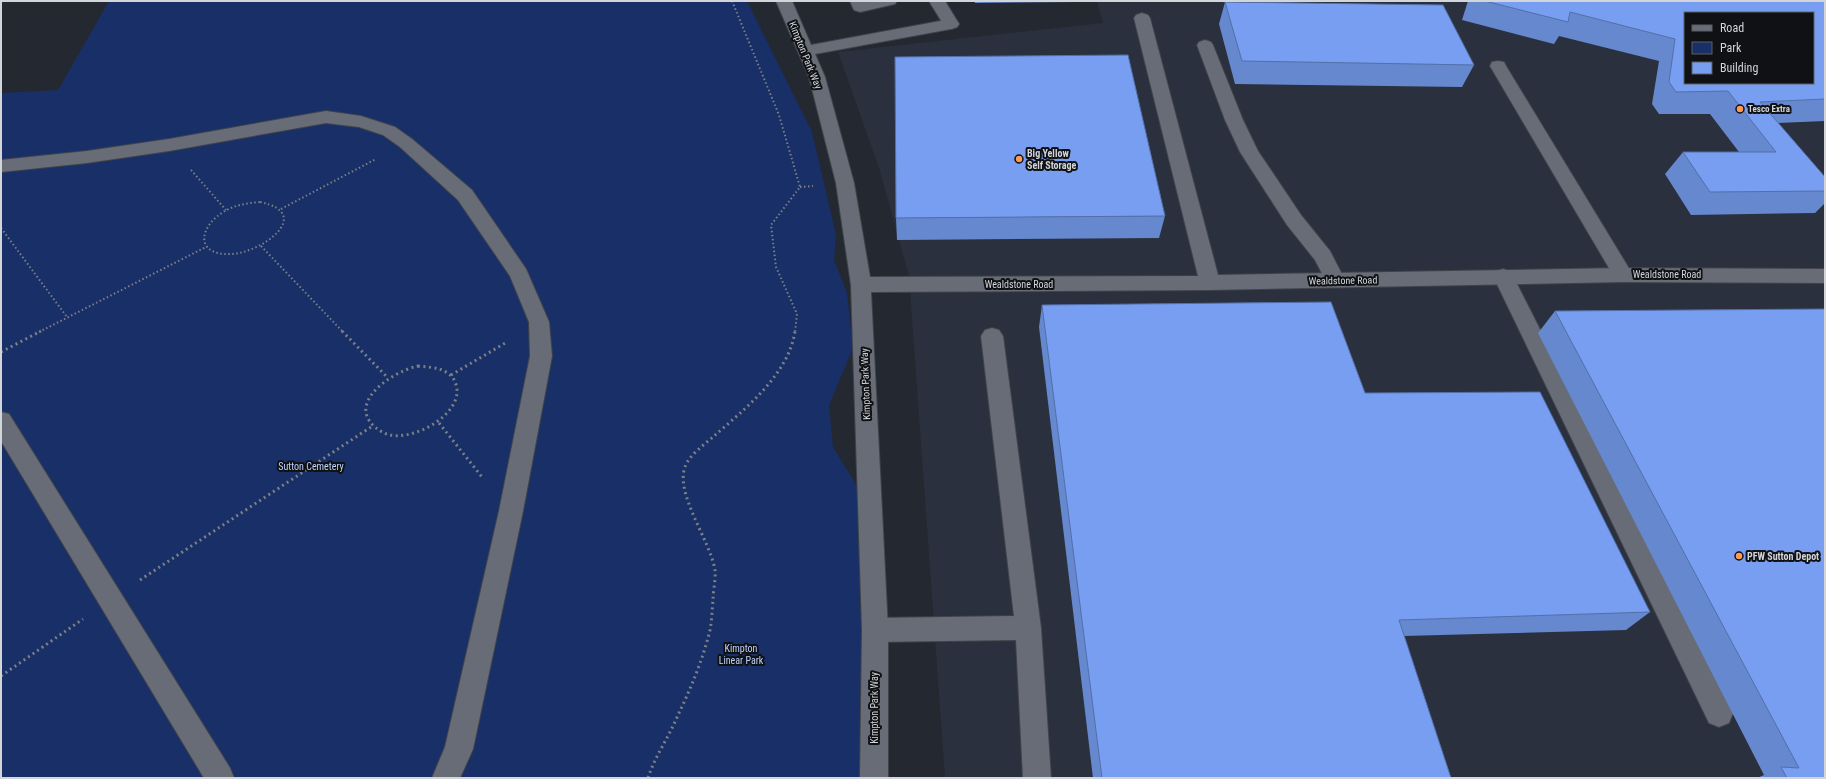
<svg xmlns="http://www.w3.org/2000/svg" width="1826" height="779" viewBox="0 0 1826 779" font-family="'Roboto Condensed',sans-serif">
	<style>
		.built { fill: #2a303d; fill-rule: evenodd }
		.green { fill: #183067 }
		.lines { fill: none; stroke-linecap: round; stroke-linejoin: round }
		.service-casing { stroke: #40444a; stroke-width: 2 }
		.minor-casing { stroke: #40444a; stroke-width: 2 }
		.path-far1 { stroke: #7c7f86; stroke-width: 2; stroke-dasharray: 1.5 2.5; stroke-linecap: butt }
		.path { stroke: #7c7f86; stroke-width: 3; stroke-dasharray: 2 3.5; stroke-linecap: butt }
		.service { fill: #686c76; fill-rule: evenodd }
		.minor { fill: #686c76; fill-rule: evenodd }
		.wall { fill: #6688ce }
		.building { fill: #779ef0; stroke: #536fa8; fill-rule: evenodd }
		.poi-dot { fill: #fe9c57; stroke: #0f1114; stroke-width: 1.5 }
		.labels { text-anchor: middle; stroke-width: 4; stroke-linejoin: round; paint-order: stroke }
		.far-poi-label { font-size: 9px; font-weight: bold; fill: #d2d5da; stroke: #0f1114; text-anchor: start }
		.street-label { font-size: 10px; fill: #d2d5da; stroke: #0f1114 }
		.poi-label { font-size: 10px; font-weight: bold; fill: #d2d5da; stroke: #0f1114; text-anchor: start }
		.park-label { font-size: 10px; fill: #bed3fd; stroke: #0f1114 }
	</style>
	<rect width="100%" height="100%" fill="#242830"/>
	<!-- built -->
	<path class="built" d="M 1097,1 L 1825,1 L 1825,778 L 945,778 L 909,276 L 879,168 L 838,52 L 1103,23 ZM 1685,13 L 1813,13 L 1813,83 L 1685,83 Z"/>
	<!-- green -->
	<path class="green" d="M 109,1 L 747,1 L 812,132 L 836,235 L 834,260 L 847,293 L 853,348 L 829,405 L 833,447 L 863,496 L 868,778 L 1,778 L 1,93 L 58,90 Z"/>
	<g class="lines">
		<defs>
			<path id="service" d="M 850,1 L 897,1 L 895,4 L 860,12 L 854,10 Z
				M 929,1 L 945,1 L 959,24 L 957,27 L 951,29 L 945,27 Z
				M 1205,40 L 1211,42 L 1213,45 L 1243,120 L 1258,151 L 1301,215 L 1330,251 L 1345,280 L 1342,285 L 1335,287 L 1328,285 L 1315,260 L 1287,225 L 1240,152 L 1225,120 L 1197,45 L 1199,42 Z
				M 1498,61 L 1504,62 L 1506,66 L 1630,270 L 1633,275 L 1630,280 L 1623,282 L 1616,280 L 1490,66 L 1492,62 Z
				M 326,111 L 361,116 L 395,127 L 412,139 L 472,190 L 526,269 L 549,322 L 552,356 L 523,511 L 473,749 L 460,778 L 432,778 L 445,747 L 499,511 L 530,356 L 529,322 L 510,276 L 458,200 L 400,147 L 383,135 L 359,127 L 326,123 L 169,151 L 87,163 L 1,172 L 1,160 L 87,151 L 169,139 Z
				M 1503,269 L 1510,271 L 1513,276 L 1729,703 L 1733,713 L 1729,723 L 1719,727 L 1709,723 L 1493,276 L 1496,271 Z
				M 992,328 L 999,330 L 1003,336 L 1041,628 L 1051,778 L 1023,778 L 1016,640 L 875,642 L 866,639 L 862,630 L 866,621 L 875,618 L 1014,616 L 981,336 L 985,330 Z
				M 1,412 L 9,414 L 230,768 L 234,778 L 204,778 L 1,441 Z"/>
			<path id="minor" d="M 776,1 L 792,1 L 811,45 L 951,19 L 957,21 L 959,24 L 957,27 L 951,29 L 815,54 L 825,77 L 854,183 L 870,277 L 1198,276 L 1134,18 L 1136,15 L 1142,13 L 1148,15 L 1150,18 L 1218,275 L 1623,268 L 1825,269 L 1825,283 L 1623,282 L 1210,290 L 871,292 L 888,630 L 888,778 L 860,778 L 862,630 L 851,285 L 836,183 L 809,77 Z"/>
		</defs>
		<!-- service casing -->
		<use href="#service" class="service-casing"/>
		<!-- minor casing -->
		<use href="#minor" class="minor-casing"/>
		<!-- path-far1 -->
		<path class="path-far1" d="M 732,1 L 779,115 L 800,187 L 771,225 L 776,267 L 797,314 L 795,332
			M 191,170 L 226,210
			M 800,187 L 813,186
			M 260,202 C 316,214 260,254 230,254 C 193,255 200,225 225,211 C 235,205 248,203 260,202 Z
			M 281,209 L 376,159
			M 1,228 L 67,317
			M 261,246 L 343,332
			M 39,332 L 206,247"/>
		<!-- path -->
		<path class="path" d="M 342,331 L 388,378
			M 1,352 L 41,331
			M 418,366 C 425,367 433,367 439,369 C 446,371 453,376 455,382 C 469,413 407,447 382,432 C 340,407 390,372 418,366 Z
			M 451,375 L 507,342
			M 439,423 L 482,477
			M 140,580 L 374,425
			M 1,676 L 83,619
			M 648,778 C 655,756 669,737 678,715 C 691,688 703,659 710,630 C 712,620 712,610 713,600 C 713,591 716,579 715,570 C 710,540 675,494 685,467 C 689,455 704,445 714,436 C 745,409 789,374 795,331"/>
		<!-- service -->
		<use href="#service" class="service"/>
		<!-- minor -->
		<use href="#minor" class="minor"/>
	</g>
	<!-- wall -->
	<path class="wall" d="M 974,1 L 1077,1 L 1077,2 L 975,3 Z
		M 1468,1 L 1825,1 L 1825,121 L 1778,123 L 1825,177 L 1825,203 L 1815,213 L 1691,215 L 1665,174 L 1683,152 L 1739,152 L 1710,114 L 1659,114 L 1652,104 L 1659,61 L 1559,36 L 1554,44 L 1462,20 Z
		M 1225,2 L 1474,65 L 1462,87 L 1235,84 L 1219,24 Z
		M 1165,216 L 1159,238 L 897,240 L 896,218 Z
		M 1042,305 L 1365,393 L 1650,612 L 1626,630 L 1404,636 L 1451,778 L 1093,778 L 1039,327 Z
		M 1555,311 L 1825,778 L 1757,778 L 1764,775 L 1538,333 Z"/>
	<!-- building -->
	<path class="building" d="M 1485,1 L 1825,1 L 1825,99 L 1760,102 L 1825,177 L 1825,191 L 1710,192 L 1683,152 L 1776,152 L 1728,91 L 1676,92 L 1669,82 L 1675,39 L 1570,12 L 1568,22 ZM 1685,13 L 1813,13 L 1813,83 L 1685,83 Z
		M 1225,2 L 1443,5 L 1474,65 L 1242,61 Z
		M 1128,55 L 1165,216 L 896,218 L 895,57 Z
		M 1331,302 L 1365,393 L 1540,392 L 1650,612 L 1399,620 L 1451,778 L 1102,778 L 1042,305 Z
		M 1825,309 L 1825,778 L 1787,778 L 1781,767 L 1799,768 L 1555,311 Z"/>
	<!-- markers -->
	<g class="poi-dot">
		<circle cx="1740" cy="109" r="4"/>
		<circle cx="1019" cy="159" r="4"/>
		<circle cx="1739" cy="556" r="4"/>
	</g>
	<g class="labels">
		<!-- far-poi labels -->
		<g class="far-poi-label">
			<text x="1748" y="112">Tesco Extra</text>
		</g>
		<!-- street labels -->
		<g class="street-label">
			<text transform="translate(806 55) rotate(68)" y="4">Kimpton Park Way</text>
			<text x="1667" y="278">Wealdstone Road</text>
			<text transform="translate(1343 280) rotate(-1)" y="4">Wealdstone Road</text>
			<text x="1019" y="288">Wealdstone Road</text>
			<text transform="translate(865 384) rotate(-92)" y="4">Kimpton Park Way</text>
			<text transform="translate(874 708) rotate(-90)" y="4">Kimpton Park Way</text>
		</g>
		<!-- poi labels -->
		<g class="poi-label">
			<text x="1027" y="157">Big Yellow<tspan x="1027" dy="12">Self Storage</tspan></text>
			<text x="1747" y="560">PFW Sutton Depot</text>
		</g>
		<!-- park labels -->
		<g class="park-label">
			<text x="311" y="470">Sutton Cemetery</text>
			<text x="741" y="652">Kimpton<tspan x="741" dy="12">Linear Park</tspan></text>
		</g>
	</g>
	<!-- border -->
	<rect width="1826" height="779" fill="none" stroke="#d2d5da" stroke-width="4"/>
	<!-- legend -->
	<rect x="1684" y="12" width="130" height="72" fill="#0f1114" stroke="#5d5f63"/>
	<rect x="1692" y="25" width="20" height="6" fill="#686c76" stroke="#5d5f63"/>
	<text x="1720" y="32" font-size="12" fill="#d2d5da">Road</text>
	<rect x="1692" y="42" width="20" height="12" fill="#183067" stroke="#5d5f63"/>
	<text x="1720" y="52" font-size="12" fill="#d2d5da">Park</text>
	<rect x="1692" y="62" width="20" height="12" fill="#779ef0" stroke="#5d5f63"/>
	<text x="1720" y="72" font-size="12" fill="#d2d5da">Building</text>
</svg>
